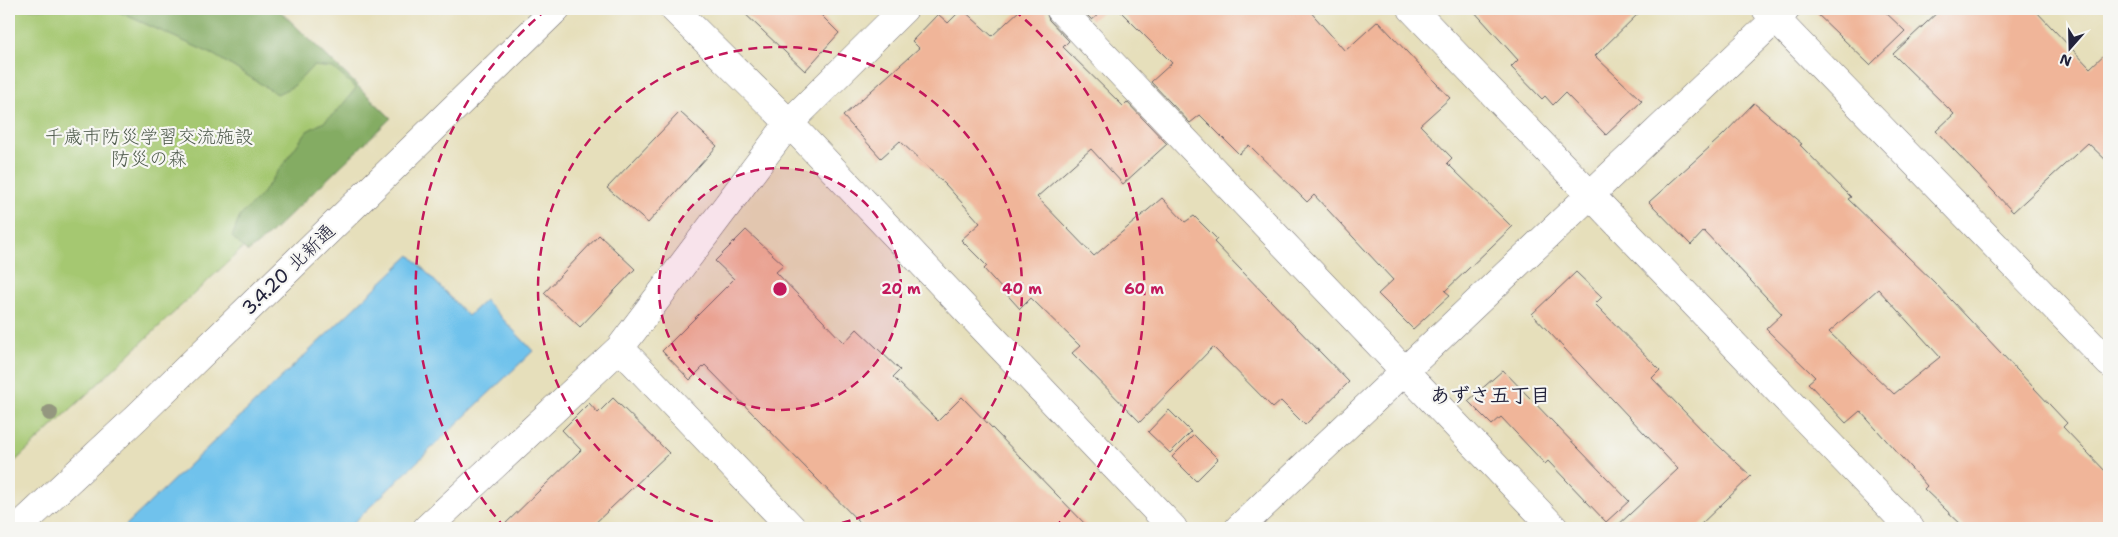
<svg xmlns="http://www.w3.org/2000/svg" width="2118" height="537" viewBox="0 0 2118 537" font-family="'Shantell Sans','Klee One',sans-serif">
	<style>
		.green { fill: #a5c871; stroke: #647556 }
		.forest { fill: #84ac63; stroke: #53674f }
		.water { fill: #70c2ec; stroke: #497294 }
		.building { fill: #f0b599; fill-rule: evenodd }
		.lines { fill: none; stroke-linecap: round; stroke-linejoin: round }
		.minor-casing { stroke: #676468; stroke-width: 29 }
		.minor { stroke: #fff; stroke-width: 28 }
		.tree { fill: #94977f }
		.ring { fill: none; stroke: #c2185b; stroke-width: 2.5; stroke-dasharray: 9 6 }
		.labels { text-anchor: middle; stroke-width: 4.5; stroke-linejoin: round; paint-order: stroke }
		.park-label { font-size: 19px; fill: #505c4e; stroke: #f6f6f2 }
		.street-label { font-size: 19px; fill: #22223b; stroke: #f6f6f2 }
		.neighbourhood-label { font-size: 20px; font-weight: bold; fill: #22223b; stroke: #f6f6f2 }
		.centre { fill: #c2185b; stroke: #f6f6f2; stroke-width: 2.5 }
		.ring-label { font-size: 15px; text-anchor: middle; font-weight: bold; fill: #c2185b; stroke: #f6f6f2; stroke-width: 4.5; stroke-linejoin: round; paint-order: stroke }
	</style>
	<rect width="100%" height="100%" fill="#f6f6f2"/>
	<filter id="ink" filterUnits="userSpaceOnUse"><feTurbulence type="fractalNoise" baseFrequency=".02" numOctaves="2"/><feDisplacementMap in="SourceGraphic" scale="10" xChannelSelector="R" yChannelSelector="G"/><feConvolveMatrix kernelMatrix="1 2 1 2 8 2 1 2 1" color-interpolation-filters="sRGB"/></filter>
	<filter id="wash" filterUnits="userSpaceOnUse"><feTurbulence type="fractalNoise" baseFrequency=".0096" numOctaves="4" result="noise"/><feDisplacementMap in="SourceGraphic" scale="20" xChannelSelector="R" yChannelSelector="G"/><feGaussianBlur stdDeviation="1.12" result="paint"/><feColorMatrix in="noise" values="0 0 0 0 0 0 0 0 0 0 0 0 0 0 0 0 0 1.4 0 .05"/><feComposite in="paint" operator="in"/></filter>
	<g filter="url(#wash)">
		<rect width="100%" height="100%" fill="#e6dfbb"/>
		<!-- green -->
		<path class="green" d="M 9,9 L 266,9 L 386,114 L 9,467 Z"/>
		<!-- forest -->
		<path class="forest" d="M 118,9 L 278,9 L 391,118 L 270,234 L 248,252 L 232,237 L 240,216 L 261,195 L 307,131 L 324,122 L 339,109 L 356,88 L 333,68 L 313,66 L 294,86 L 277,94 L 214,55 L 119,12 Z"/>
		<!-- water -->
		<path class="water" d="M 410,255 L 468,316 L 485,300 L 533,351 L 348,528 L 123,528 Z"/>
		<g id="blocks">
			<!-- building -->
			<path class="building" d="M 740,9 L 815,9 L 839,33 L 805,71 Z
				M 962,9 L 992,36 L 1021,9 L 1045,9 L 1049,20 L 1069,41 L 1063,47 L 1123,106 L 1127,102 L 1167,144 L 1123,184 L 1091,149 L 1037,197 L 1094,256 L 1162,198 L 1185,222 L 1194,216 L 1217,239 L 1214,242 L 1349,382 L 1305,425 L 1281,401 L 1273,408 L 1213,347 L 1140,422 L 1072,353 L 1080,346 L 1031,298 L 1020,309 L 984,269 L 987,266 L 961,240 L 980,223 L 946,185 L 900,141 L 881,158 L 843,116 L 919,48 L 912,41 L 938,14 L 948,23 Z
				M 1081,9 L 1105,9 L 1092,20 Z
				M 1118,9 L 1308,9 L 1345,51 L 1378,21 L 1450,98 L 1420,125 L 1452,158 L 1447,163 L 1512,227 L 1445,291 L 1450,295 L 1413,329 L 1378,294 L 1393,280 L 1314,195 L 1307,202 L 1249,145 L 1239,154 L 1200,115 L 1190,123 L 1151,82 L 1172,63 Z
				M 1472,9 L 1643,9 L 1595,56 L 1642,101 L 1606,135 L 1565,93 L 1553,105 L 1545,96 L 1542,99 L 1511,67 L 1518,60 Z
				M 1812,9 L 1882,9 L 1905,31 L 1870,65 Z
				M 1941,9 L 2034,9 L 2090,68 L 2109,50 L 2109,163 L 2088,143 L 2013,212 L 1936,131 L 1954,114 L 1893,54 Z
				M 1754,103 L 1802,144 L 1800,145 L 1851,197 L 1848,199 L 1935,283 L 2067,423 L 2063,427 L 2109,475 L 2109,528 L 1965,528 L 1924,489 L 1927,486 L 1860,411 L 1846,423 L 1808,383 L 1815,377 L 1766,329 L 1782,314 L 1704,231 L 1691,245 L 1649,202 L 1722,136 ZM 1878,289 L 1940,357 L 1894,394 L 1829,332 Z
				M 680,112 L 717,146 L 648,223 L 607,188 Z
				M 746,230 L 784,265 L 776,272 L 844,343 L 857,329 L 900,370 L 893,377 L 938,421 L 962,397 L 1089,528 L 865,528 L 705,365 L 690,380 L 662,351 L 734,279 L 715,261 Z
				M 599,235 L 635,269 L 580,327 L 544,293 Z
				M 1576,272 L 1602,297 L 1595,304 L 1660,370 L 1652,378 L 1707,435 L 1751,476 L 1697,528 L 1615,528 L 1678,469 L 1532,314 Z
				M 1503,370 L 1629,501 L 1606,522 L 1548,461 L 1545,464 L 1501,417 L 1492,425 L 1468,401 Z
				M 613,398 L 669,453 L 590,528 L 501,528 L 581,450 L 562,430 L 589,403 L 598,413 Z
				M 1169,410 L 1191,432 L 1170,453 L 1148,432 Z
				M 1194,435 L 1218,459 L 1196,481 L 1172,457 Z"/>
		</g>
	</g>
	<g filter="url(#ink)">
		<use href="#blocks" fill-opacity="0" stroke="#676468" stroke-width="1"/>
		<g class="lines">
			<defs>
				<path id="minor" d="M 674,9 L 789,123 L 1173,528
					M 1060,9 L 1554,528
					M 1412,9 L 1910,528
					M 1766,9 L 2109,363
					M 620,348 L 792,528
					M 18,528 L 137,417 L 556,9
					M 427,528 L 620,348 L 789,123 L 904,9
					M 1239,528 L 1786,9"/>
			</defs>
			<!-- minor casing -->
			<use href="#minor" class="minor-casing"/>
			<!-- minor -->
			<use href="#minor" class="minor"/>
		</g>
		<!-- trees -->
		<circle class="tree" cx="50" cy="413" r="8"/>
	</g>
	<!-- distance rings -->
	<circle cx="780" cy="289" r="121" fill="#c2185b" fill-opacity=".12"/>
	<g class="ring">
		<circle cx="780" cy="289" r="121"/>
		<path d="M742 528A242 242 0 1 1 818 528"/>
		<path d="M505 528A364 364 0 0 1 546 10M1014 10A364 364 0 0 1 1055 528"/>
	</g>
	<g class="labels">
		<!-- park labels -->
		<g class="park-label">
			<text x="149" y="143">千歳市防災学習交流施設<tspan x="149" dy="22">防災の森</tspan></text>
		</g>
		<!-- street labels -->
		<g class="street-label">
			<text transform="translate(288 269) rotate(-44)" y="7">3.4.20 北新通</text>
		</g>
		<!-- neighbourhood labels -->
		<g class="neighbourhood-label">
			<text x="1490" y="402">あずさ五丁目</text>
		</g>
	</g>
	<circle cx="780" cy="289" r="8" class="centre"/>
	<g class="ring-label">
		<text x="901" y="294">20 m</text>
		<text x="1022" y="294">40 m</text>
		<text x="1144" y="294">60 m</text>
	</g>
	<!-- margin -->
	<rect width="2118" height="537" fill="none" stroke="#f6f6f2" stroke-width="30"/>
	<!-- north arrow -->
	<g transform="translate(2070 48) rotate(200)" stroke="#f6f6f2" stroke-width="4" paint-order="stroke">
	<path d="M0-4L9 19L0 12L-9 19Z" fill="#22223b"/>
	<text y="-8" font-size="14" font-weight="bold" text-anchor="middle" fill="#22223b">N</text>
	</g>
</svg>
